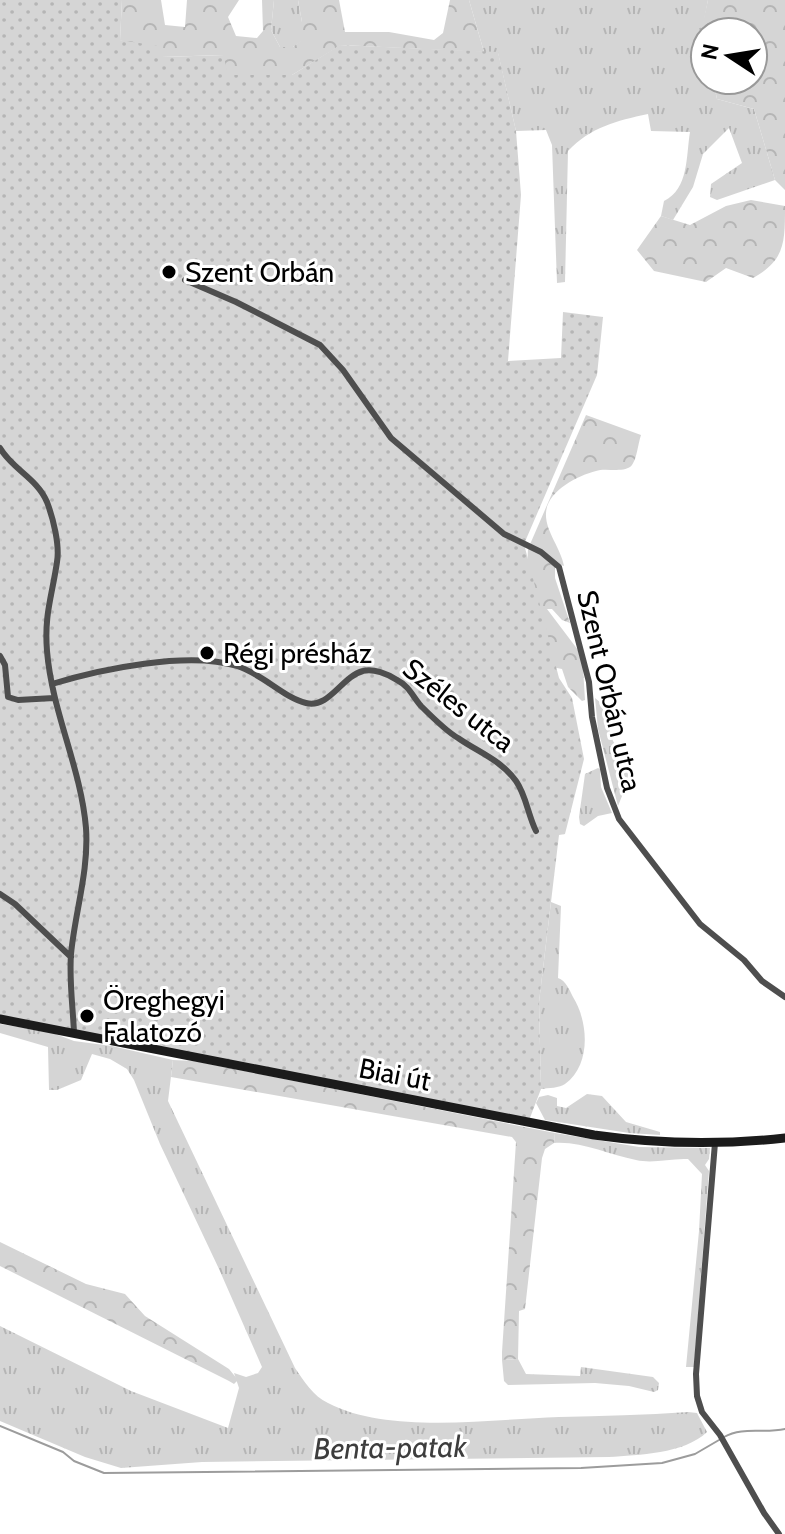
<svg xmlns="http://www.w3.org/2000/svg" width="785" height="1534" viewBox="0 0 785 1534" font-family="Cabin,sans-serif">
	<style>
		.grass { fill: url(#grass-tufts) }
		.forest { fill: url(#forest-crowns) }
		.park { fill: url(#park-dots) }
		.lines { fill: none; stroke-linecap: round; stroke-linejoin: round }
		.stream { stroke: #9c9c9c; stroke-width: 2 }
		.street { stroke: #4e4e4e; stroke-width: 6 }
		.secondary { stroke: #1b1b1b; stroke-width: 9 }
		.poi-dot { fill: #000; stroke: #fff; stroke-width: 3 }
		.labels { text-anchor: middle; stroke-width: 6; stroke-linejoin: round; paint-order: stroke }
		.poi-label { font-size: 28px; fill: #000; stroke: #fff; text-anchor: start }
		.street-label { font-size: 28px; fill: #000; stroke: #fff }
		.water-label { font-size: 30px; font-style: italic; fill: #3d3d3d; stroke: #fff }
	</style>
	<defs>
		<pattern id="grass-tufts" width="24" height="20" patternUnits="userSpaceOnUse" patternTransform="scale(2)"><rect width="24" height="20" fill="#d5d5d5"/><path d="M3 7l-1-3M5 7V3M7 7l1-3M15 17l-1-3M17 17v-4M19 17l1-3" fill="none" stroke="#b5b5b5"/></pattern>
		<pattern id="forest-crowns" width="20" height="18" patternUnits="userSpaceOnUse" patternTransform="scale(2)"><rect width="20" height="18" fill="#d5d5d5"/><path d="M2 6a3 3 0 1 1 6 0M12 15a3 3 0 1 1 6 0" fill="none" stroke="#b5b5b5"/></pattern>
		<pattern id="park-dots" width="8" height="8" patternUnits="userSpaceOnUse" patternTransform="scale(2)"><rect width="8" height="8" fill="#d5d5d5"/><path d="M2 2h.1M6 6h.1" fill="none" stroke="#b5b5b5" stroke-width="1.8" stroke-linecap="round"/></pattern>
	</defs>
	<rect width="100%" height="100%" fill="#fff"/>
	<!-- grass -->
	<path class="grass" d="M 274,0 L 298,0 L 302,22 L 302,41 L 293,47 L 280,47 L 271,30 Z
		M 469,0 L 708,0 L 702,31 L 705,46 L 705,80 L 713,80 L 717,99 L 754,109 L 775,180 L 717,200 L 710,197 L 711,184 L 742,163 L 729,128 L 703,154 L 693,187 L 673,220 L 661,216 L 664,201 C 689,189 686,156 690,132 L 651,131 L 648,114 C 616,121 591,127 568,151 L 565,282 L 557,283 L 552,145 L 546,130 L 516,131 L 498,53 L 484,52 Z
		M 595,698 L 601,703 L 613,741 L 632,771 L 618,806 L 598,729 Z
		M 598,768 L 600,769 L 601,787 L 612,813 L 598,816 L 584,826 L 580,824 L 579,817 L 585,774 Z
		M 551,902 L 561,906 L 558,978 C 566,981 569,989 573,997 C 588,1021 592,1064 565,1084 C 560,1088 548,1088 541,1089 L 539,1002 Z
		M 0,1024 L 50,1032 L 74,1041 L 112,1046 L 173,1060 L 168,1101 L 295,1368 C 304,1381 313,1396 328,1403 C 389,1435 492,1419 559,1417 C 602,1416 645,1415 688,1412 L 697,1413 L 707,1432 C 684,1454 638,1455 609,1457 L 202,1462 L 121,1468 L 85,1457 L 0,1421 L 0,1326 L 131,1391 L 228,1428 L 239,1388 L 234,1373 L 246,1377 L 258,1373 L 262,1367 L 219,1269 L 160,1144 L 134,1080 L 127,1069 L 110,1059 L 92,1054 L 81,1080 L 57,1090 L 49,1090 L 48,1047 L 0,1033 Z
		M 587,1094 L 602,1096 L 626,1122 L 660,1132 L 660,1135 L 629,1133 L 545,1120 L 536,1103 L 539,1097 L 548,1095 L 557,1098 L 557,1106 L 566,1108 Z
		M 555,1133 L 639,1147 L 710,1148 L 709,1159 L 705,1165 L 709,1171 L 694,1367 L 686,1367 L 699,1231 L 702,1174 L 688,1159 C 670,1158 654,1164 636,1160 C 609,1155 582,1141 554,1143 Z
		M 518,1359 L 526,1374 L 580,1376 L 581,1367 L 653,1377 L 659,1383 L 658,1390 L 654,1392 L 629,1386 L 595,1383 L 508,1385 L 504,1381 L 502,1360 Z"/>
	<!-- forest -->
	<path class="forest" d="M 122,0 L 161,0 L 165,25 L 185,27 L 187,0 L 239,0 L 228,17 L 236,36 L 257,38 L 263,31 L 262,0 L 274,0 L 271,30 L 280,47 L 293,47 L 302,40 L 302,22 L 298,0 L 339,0 L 345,32 L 389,32 L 434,40 L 443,33 L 450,0 L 469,0 L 484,52 L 341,45 L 292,75 L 226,76 L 223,55 L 162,57 L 120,40 Z
		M 708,0 L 785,0 L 785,190 L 775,180 L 754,109 L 717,99 L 713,80 L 753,80 L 753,32 L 705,32 L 705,46 L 701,31 Z
		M 751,200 L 785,206 C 785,243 785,260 753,278 L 726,268 L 706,282 L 654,271 L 637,250 L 661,216 L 690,225 L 726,206 Z
		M 586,415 L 641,435 C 638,444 637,458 632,465 C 625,474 605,467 596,471 C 577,476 547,491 546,513 C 545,531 561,548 564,566 L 559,564 L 555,568 L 555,578 L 570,623 L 562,620 L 552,609 L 547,609 L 578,650 L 583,668 L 585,700 L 582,701 L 568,687 L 562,669 L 547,666 L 527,570 L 528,549 Z
		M 173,1060 L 194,1061 L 555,1133 L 554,1143 L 545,1149 L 542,1158 L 525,1309 L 519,1311 L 518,1359 L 502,1360 L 502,1352 L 516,1142 L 512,1137 L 171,1077 Z
		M 0,1242 L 86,1284 L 125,1294 L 145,1316 L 229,1369 L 238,1380 L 234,1384 L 229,1381 L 0,1266 Z"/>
	<!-- park -->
	<path class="park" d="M 0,0 L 122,0 L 120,40 L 158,46 L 163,57 L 224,55 L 227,75 L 292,75 L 340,45 L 498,52 L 516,131 L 521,195 L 508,361 L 561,358 L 563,312 L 603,317 L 597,375 L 524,544 L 559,678 L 572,698 L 584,759 L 565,834 L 559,835 L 539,1002 L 541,1089 L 528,1123 L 0,1019 Z"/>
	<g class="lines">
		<!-- stream -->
		<path class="stream" d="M 0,1426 L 63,1452 L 74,1461 L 104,1473 L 581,1468 L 662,1463 L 695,1454 L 719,1440
			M 724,1437 C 743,1426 764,1434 785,1429"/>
		<!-- street -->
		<path class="street" d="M 185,280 L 236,302 L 320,345 L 343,370 L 391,438 L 504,534 L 541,552 L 559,567 L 589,682 L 592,717 L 607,788 L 619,819 L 700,924 L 744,960 L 762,981 L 785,997
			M 0,448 C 12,469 37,478 47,502 C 53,518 60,545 57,562 C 52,596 44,615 47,651 C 52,712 81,768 86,828 C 89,871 75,912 71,954 C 69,980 73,1008 74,1033
			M 0,656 L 5,665 L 8,697 L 18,700 L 54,698
			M 52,684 C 101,669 188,651 237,666 C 263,674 284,698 306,703 C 329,709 342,676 363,671 C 373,668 388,674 397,680 C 409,686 413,697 421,706 C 429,714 449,733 458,738 C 478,752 501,760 516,781 C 526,795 528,815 536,831
			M 0,894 L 15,904 L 71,957
			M 715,1143 L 696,1374 L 697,1396 L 702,1412 L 720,1435 L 764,1513 L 779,1534"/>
		<!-- secondary -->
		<path class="secondary" d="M 0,1019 L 594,1135 C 658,1144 721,1145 785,1138"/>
	</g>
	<!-- markers -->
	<g class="poi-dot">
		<circle cx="169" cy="272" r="8"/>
		<circle cx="207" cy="653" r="8"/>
		<circle cx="87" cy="1016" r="8"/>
	</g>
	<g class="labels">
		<!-- poi labels -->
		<g class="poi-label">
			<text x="185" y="282">Szent Orbán</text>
			<text x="223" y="663">Régi présház</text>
			<text x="103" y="1010">Öreghegyi<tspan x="103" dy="32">Falatozó</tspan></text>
		</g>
		<!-- street labels -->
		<g class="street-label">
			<text transform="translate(610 691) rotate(77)" y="10">Szent Orbán utca</text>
			<text transform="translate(459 705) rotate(38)" y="10">Széles utca</text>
			<text transform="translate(395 1074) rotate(11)" y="10">Biai út</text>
		</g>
		<!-- water labels -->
		<g class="water-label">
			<text transform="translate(390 1448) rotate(-1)" y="10">Benta-patak</text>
		</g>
	</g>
	<!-- north arrow -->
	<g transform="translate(729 56) rotate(282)"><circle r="38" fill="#ffffff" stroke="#999999" stroke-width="2"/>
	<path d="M0-6L14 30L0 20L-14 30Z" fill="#000000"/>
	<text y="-12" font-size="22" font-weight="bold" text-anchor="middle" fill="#000000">N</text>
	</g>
</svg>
